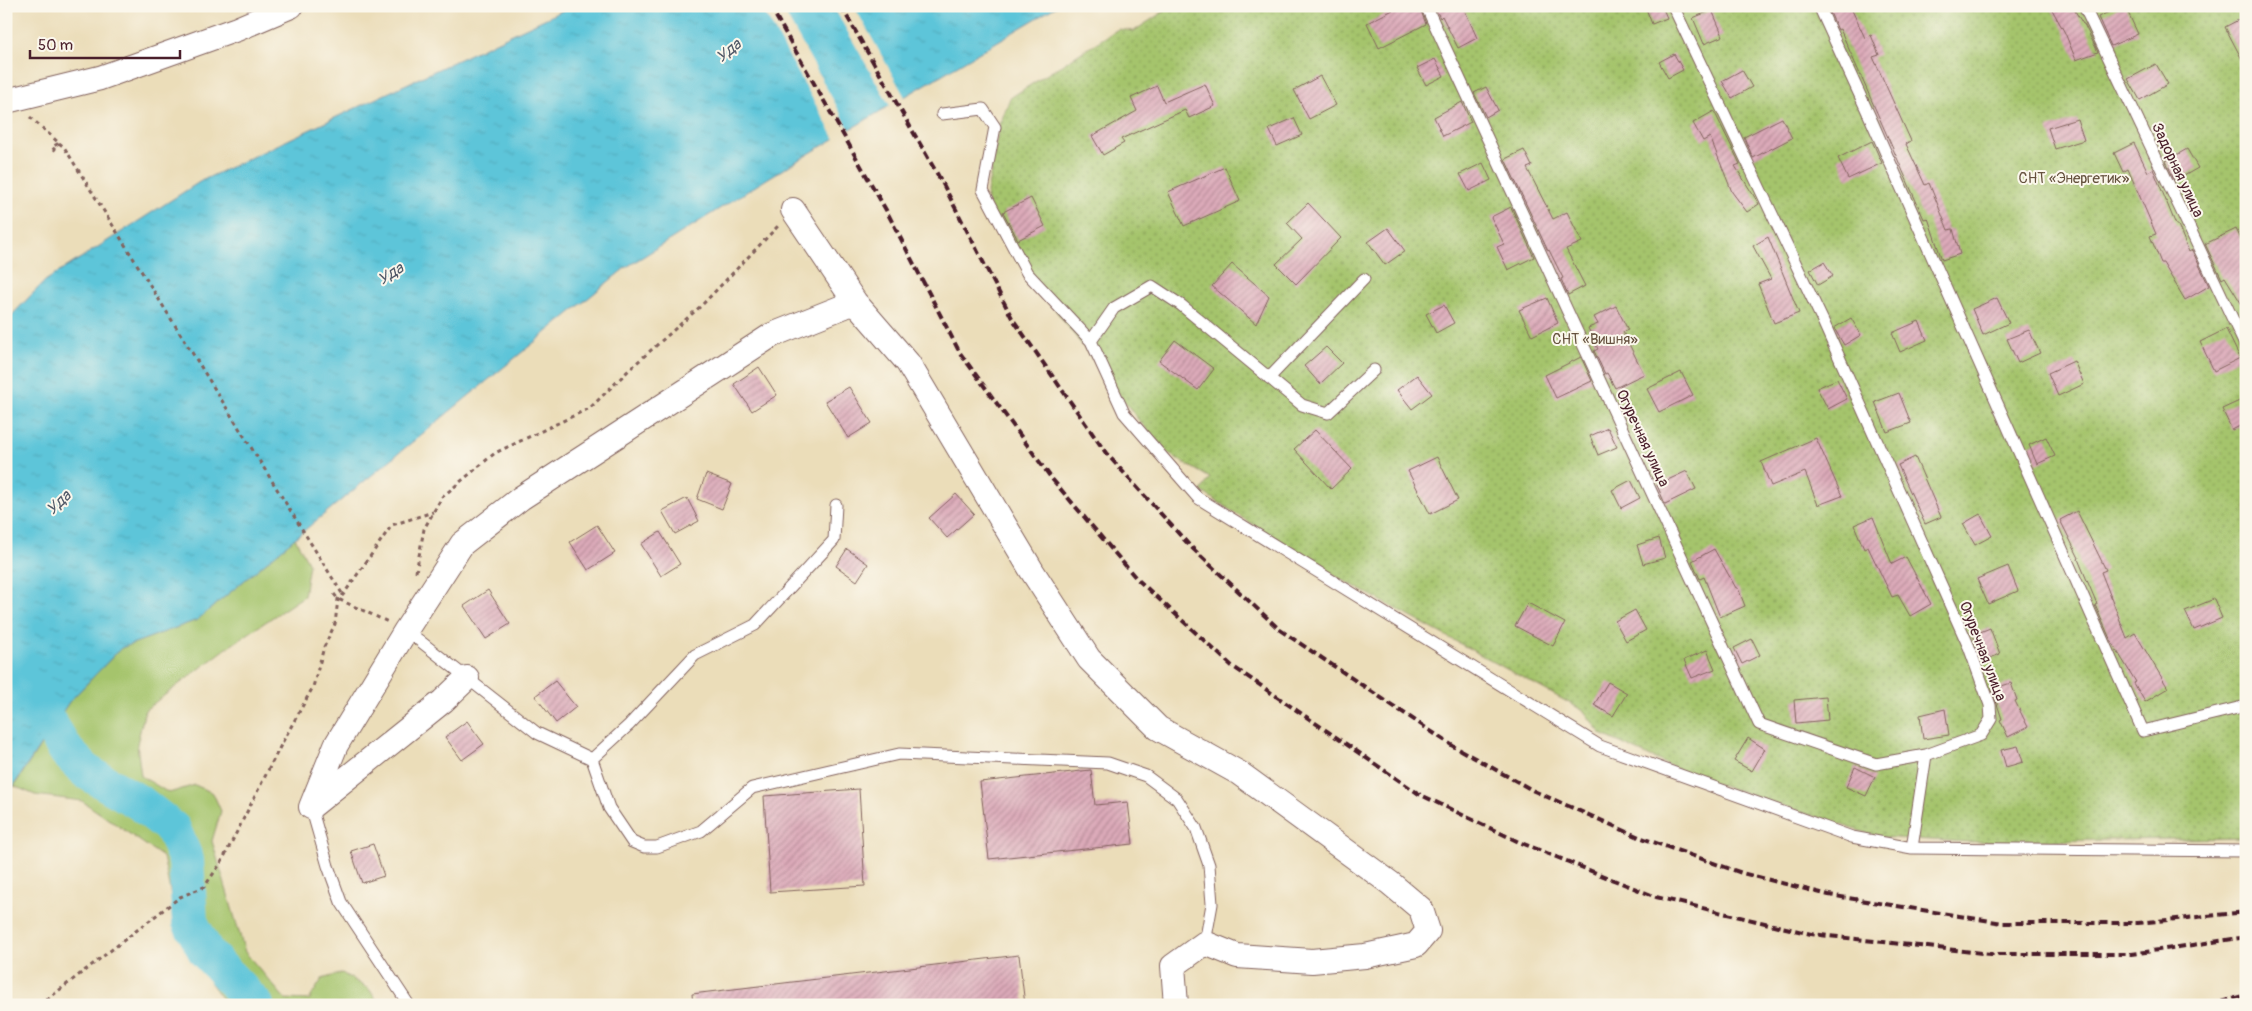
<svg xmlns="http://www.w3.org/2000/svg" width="2252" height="1011" viewBox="0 0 2252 1011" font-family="Pangolin,sans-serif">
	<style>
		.grass { fill: #a5c46c; stroke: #78724c }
		.garden { fill: url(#garden-dots); stroke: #78724c }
		.water { fill: url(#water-ripples); stroke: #547282 }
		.pier { fill: #ebddb9 }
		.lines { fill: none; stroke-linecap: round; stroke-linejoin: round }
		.river { stroke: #5dc5d9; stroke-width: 36 }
		.building { fill: url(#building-hatch) }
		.lane-casing { stroke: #82625d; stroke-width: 13 }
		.street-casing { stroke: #82625d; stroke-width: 26 }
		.path { stroke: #82625d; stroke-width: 3; stroke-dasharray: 4 4; stroke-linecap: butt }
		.lane { stroke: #fff; stroke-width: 11 }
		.street { stroke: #fff; stroke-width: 24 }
		.rail { stroke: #4a1f2b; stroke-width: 4; stroke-dasharray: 8 4; stroke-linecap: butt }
		.labels { text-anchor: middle; stroke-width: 4; stroke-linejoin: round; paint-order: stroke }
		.street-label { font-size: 15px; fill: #4a1f2b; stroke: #fbf7ec }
		.park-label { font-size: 15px; fill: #65513e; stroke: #fbf7ec }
		.water-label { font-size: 16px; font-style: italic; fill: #515968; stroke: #fbf7ec }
	</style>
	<defs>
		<pattern id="garden-dots" width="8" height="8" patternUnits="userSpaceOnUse" patternTransform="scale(1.25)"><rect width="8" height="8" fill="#a5c46c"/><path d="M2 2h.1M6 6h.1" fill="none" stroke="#889f59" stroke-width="1.8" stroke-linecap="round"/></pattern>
		<pattern id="water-ripples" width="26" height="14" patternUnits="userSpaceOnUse" patternTransform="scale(1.25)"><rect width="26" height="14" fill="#5dc5d9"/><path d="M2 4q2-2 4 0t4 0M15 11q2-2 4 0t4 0" fill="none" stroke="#52a9ba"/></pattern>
		<pattern id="building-hatch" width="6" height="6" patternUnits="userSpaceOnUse" patternTransform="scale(1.25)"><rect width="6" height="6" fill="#dcaab9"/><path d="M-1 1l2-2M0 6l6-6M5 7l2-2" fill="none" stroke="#b48a97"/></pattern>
	</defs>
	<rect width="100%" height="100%" fill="#fbf7ec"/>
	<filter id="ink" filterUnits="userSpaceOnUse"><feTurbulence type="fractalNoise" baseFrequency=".02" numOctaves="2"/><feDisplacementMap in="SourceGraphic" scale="10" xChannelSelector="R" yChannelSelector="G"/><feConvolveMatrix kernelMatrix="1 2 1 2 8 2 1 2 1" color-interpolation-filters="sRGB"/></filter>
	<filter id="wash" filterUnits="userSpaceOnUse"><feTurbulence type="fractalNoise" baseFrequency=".0096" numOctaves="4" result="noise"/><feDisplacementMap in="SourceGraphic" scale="20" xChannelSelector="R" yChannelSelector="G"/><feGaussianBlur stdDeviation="1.12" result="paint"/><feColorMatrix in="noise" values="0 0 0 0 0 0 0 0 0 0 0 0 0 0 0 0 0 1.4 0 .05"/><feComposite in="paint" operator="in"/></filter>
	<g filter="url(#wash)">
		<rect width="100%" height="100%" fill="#ebddb9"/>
		<!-- grass -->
		<path class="grass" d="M 295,538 L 309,564 L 304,596 L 227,648 L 145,710 L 137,744 L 141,776 L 169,793 L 195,785 L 213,793 L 221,811 L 212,841 L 245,952 L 285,999 L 309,1000 L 322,979 L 342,973 L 369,989 L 380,1005 L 227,1005 L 194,960 L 176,920 L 163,857 L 82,801 L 35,795 L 14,786 L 69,702 L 121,648 L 197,620 Z"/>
		<!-- garden -->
		<path class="garden" d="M 1172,6 L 2246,6 L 2246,838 L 1967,842 L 1878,837 L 1690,775 L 1601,734 L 1584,711 L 1315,565 L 1201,491 L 1210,478 L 1169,454 L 1140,422 L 1011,251 L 986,198 L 999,127 L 1010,98 L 1118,29 L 1134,31 Z"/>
		<!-- water -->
		<path class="water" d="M 572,6 L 1057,6 L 770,177 L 625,268 L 295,538 L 197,620 L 121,648 L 69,702 L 6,797 L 6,321 L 45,281 L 201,181 Z"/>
		<!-- pier -->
		<path class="pier" d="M 761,6 L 781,6 L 851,132 L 836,141 Z
			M 833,6 L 854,6 L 906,99 L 891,108 Z"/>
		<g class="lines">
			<!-- river -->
			<path class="river" d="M 6,653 L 67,752 L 87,772 L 140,803 L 173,829 L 186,860 L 190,922 L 206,952 L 256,1005"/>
		</g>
		<g id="blocks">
			<!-- building -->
			<path class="building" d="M 1401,6 L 1419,6 L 1426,24 L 1379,48 L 1367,23 Z
				M 1434,6 L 1463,6 L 1477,38 L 1458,48 L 1442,16 L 1440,18 Z
				M 1645,6 L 1662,6 L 1667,18 L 1652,24 Z
				M 1827,6 L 1850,6 L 1865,38 L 1871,35 L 1879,55 L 1873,57 L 1911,141 L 1906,144 L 1925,185 L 1929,183 L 1948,230 L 1953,229 L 1960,254 L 1942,260 L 1928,218 L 1924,219 L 1840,29 L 1838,30 Z
				M 2050,6 L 2072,6 L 2083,24 L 2084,24 L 2098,52 L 2076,60 L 2065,33 Z
				M 2122,6 L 2125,6 L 2138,34 L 2111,46 L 2098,17 Z
				M 1712,10 L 1723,36 L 1704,44 L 1693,18 Z
				M 2246,16 L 2246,67 L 2225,27 Z
				M 1674,54 L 1683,70 L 1668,78 L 1659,62 Z
				M 1435,59 L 1444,76 L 1426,85 L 1417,68 Z
				M 2156,64 L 2168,84 L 2140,100 L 2128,79 Z
				M 1742,70 L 1752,87 L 1732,98 L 1722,81 Z
				M 1320,76 L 1336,105 L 1309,119 L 1294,90 Z
				M 1205,84 L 1215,106 L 1189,118 L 1185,110 L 1121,139 L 1124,143 L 1103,155 L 1092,136 L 1137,111 L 1131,98 L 1157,86 L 1164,102 Z
				M 1486,87 L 1498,110 L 1486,117 L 1474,93 Z
				M 1462,102 L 1471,122 L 1443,136 L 1434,117 Z
				M 1714,111 L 1740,164 L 1735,166 L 1759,204 L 1747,212 L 1732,192 L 1710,137 L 1703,141 L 1693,123 Z
				M 1294,118 L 1302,135 L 1277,146 L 1269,129 Z
				M 1782,118 L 1792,138 L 1753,158 L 1744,137 Z
				M 2077,119 L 2084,140 L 2055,149 L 2048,128 Z
				M 1872,141 L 1882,163 L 1848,179 L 1838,158 Z
				M 2134,143 L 2148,172 L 2153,169 L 2176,225 L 2178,225 L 2189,252 L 2192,250 L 2209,286 L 2185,300 L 2163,263 L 2161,263 L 2150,236 L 2156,234 L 2128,169 L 2123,172 L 2114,153 Z
				M 2187,149 L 2198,168 L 2175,181 L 2166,161 Z
				M 1524,150 L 1532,166 L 1527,168 L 1553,219 L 1567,212 L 1582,242 L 1566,249 L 1585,286 L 1568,295 L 1561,279 L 1563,278 L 1549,250 L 1548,251 L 1505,159 Z
				M 1483,163 L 1491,180 L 1469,191 L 1460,174 Z
				M 1225,167 L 1240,201 L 1184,226 L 1168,192 Z
				M 1031,198 L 1045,226 L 1018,240 L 1003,212 Z
				M 1308,203 L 1341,238 L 1296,284 L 1276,264 L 1302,239 L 1287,223 Z
				M 1511,207 L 1534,257 L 1508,270 L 1497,247 L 1504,244 L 1491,217 Z
				M 1388,228 L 1405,251 L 1385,265 L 1368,242 Z
				M 2236,229 L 2246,249 L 2246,311 L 2225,277 L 2222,279 L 2205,244 Z
				M 1768,237 L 1799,313 L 1774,323 L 1758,284 L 1771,279 L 1753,246 Z
				M 1824,262 L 1833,276 L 1818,285 L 1810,270 Z
				M 1232,264 L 1269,296 L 1256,324 L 1212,286 Z
				M 1547,298 L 1558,323 L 1532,336 L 1519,310 Z
				M 1997,298 L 2009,323 L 1983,335 L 1972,309 Z
				M 1444,305 L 1454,323 L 1436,333 L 1426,314 Z
				M 1616,306 L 1628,330 L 1623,332 L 1644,374 L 1615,388 L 1607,373 L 1605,374 L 1594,351 L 1598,349 L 1588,328 L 1598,324 L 1594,317 Z
				M 1851,318 L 1861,335 L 1844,345 L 1834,328 Z
				M 1919,321 L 1927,340 L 1900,352 L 1892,333 Z
				M 2226,329 L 2240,358 L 2214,371 L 2200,342 Z
				M 2029,330 L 2040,353 L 2018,363 L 2007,339 Z
				M 1175,340 L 1214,369 L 1198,390 L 1159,361 Z
				M 1326,347 L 1342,363 L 1320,384 L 1304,366 Z
				M 1581,357 L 1592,381 L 1556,398 L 1545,375 Z
				M 2074,361 L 2084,384 L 2058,396 L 2048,373 Z
				M 759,367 L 777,395 L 752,411 L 734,384 Z
				M 1681,372 L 1693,395 L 1659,412 L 1647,389 Z
				M 1417,375 L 1432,394 L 1412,409 L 1397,390 Z
				M 1837,379 L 1847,399 L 1828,409 L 1817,388 Z
				M 849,387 L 872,423 L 848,438 L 825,401 Z
				M 1899,393 L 1911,423 L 1887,432 L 1875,402 Z
				M 2246,398 L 2246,423 L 2232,430 L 2222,409 Z
				M 1608,428 L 1617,447 L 1598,455 L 1590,436 Z
				M 1315,430 L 1352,469 L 1331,489 L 1294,449 Z
				M 2046,437 L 2055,456 L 2037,464 L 2029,445 Z
				M 1816,438 L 1842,496 L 1818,505 L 1805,472 L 1771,486 L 1761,462 Z
				M 1437,457 L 1458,500 L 1430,514 L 1408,471 Z
				M 1915,457 L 1941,517 L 1925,524 L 1898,465 Z
				M 1687,471 L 1696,489 L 1665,504 L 1657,485 Z
				M 706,474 L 732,484 L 722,509 L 697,499 Z
				M 1631,480 L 1640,498 L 1621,508 L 1612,490 Z
				M 956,494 L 974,514 L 947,538 L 929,518 Z
				M 687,498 L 699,521 L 675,534 L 662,511 Z
				M 2077,511 L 2106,570 L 2101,572 L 2127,638 L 2135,633 L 2168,688 L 2145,702 L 2134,683 L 2136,682 L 2111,641 L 2095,605 L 2097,604 L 2078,559 L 2079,558 L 2060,520 Z
				M 1980,514 L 1992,536 L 1975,545 L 1963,524 Z
				M 1873,517 L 1892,564 L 1906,557 L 1931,604 L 1910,616 L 1898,595 L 1892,597 L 1868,547 L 1864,549 L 1854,525 Z
				M 597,525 L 615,553 L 588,570 L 570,542 Z
				M 660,532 L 680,564 L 661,576 L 641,544 Z
				M 1659,538 L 1665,558 L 1643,564 L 1637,545 Z
				M 847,549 L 868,564 L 857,581 L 836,566 Z
				M 1714,549 L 1736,588 L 1738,588 L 1745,606 L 1720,617 L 1704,577 L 1700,579 L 1692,561 Z
				M 2008,566 L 2018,591 L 1988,604 L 1977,579 Z
				M 488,590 L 510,624 L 486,639 L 464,606 Z
				M 2214,599 L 2222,618 L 2194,630 L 2185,611 Z
				M 1528,603 L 1565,623 L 1553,646 L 1515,626 Z
				M 1635,610 L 1646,630 L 1626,641 L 1615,621 Z
				M 1990,628 L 2000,654 L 1983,661 L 1973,635 Z
				M 1752,639 L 1760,655 L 1742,664 L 1734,648 Z
				M 1707,650 L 1715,669 L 1692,678 L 1684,660 Z
				M 555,681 L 576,707 L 556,723 L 535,696 Z
				M 1608,682 L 1627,693 L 1613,716 L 1594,705 Z
				M 2011,683 L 2017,700 L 2015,701 L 2028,727 L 2008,737 L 2000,720 L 2002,719 L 1992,689 Z
				M 1826,697 L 1828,720 L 1796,723 L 1794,700 Z
				M 1945,709 L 1949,735 L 1923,739 L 1920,715 Z
				M 467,721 L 484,744 L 462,760 L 445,737 Z
				M 1748,738 L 1765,749 L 1752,771 L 1734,761 Z
				M 2018,746 L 2023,762 L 2006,767 L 2001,750 Z
				M 1855,767 L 1875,777 L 1866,796 L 1846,787 Z
				M 1091,770 L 1095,805 L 1128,802 L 1133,844 L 989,859 L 980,782 Z
				M 859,789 L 865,886 L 770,892 L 764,796 Z
				M 373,844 L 384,876 L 362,883 L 351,851 Z
				M 1019,955 L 1025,1005 L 693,1005 L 692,994 Z"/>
		</g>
	</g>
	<g filter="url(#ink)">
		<use href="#blocks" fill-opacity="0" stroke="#82625d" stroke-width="1"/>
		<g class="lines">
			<defs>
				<path id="lane" d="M 1426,6 L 1759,724 L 1876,764 L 1926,755 L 1981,735 L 1991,719 L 1990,705 L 1969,647 L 1822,319 L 1673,6
					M 1819,6 L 1869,115 L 2143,731 L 2246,706
					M 2084,6 L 2246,347
					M 942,114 L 983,109 L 995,127 L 983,190 L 1027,273 L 1091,341
					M 1374,370 L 1328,413 L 1302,405 L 1181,305 L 1152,286 L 1114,308 L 1091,341 L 1124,413 L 1198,498 L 1600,746 L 1852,837 L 1912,848 L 2246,851
					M 1269,378 L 1364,279
					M 406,630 L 537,733 L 592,759 L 629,725 L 695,655 L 755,625 L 834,540 L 836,505
					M 592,759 L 609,808 L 632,842 L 644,847 L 657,847 L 701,831 L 752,788 L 899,754 L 1108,763 L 1146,776 L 1177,799 L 1196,828 L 1209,865 L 1212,904 L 1205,943
					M 311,807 L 328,866 L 341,902 L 409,1005
					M 1912,848 L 1926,755"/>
				<path id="street" d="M 6,101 L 100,78 L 237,29 L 291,6
					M 793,210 L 855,302 L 908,363 L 1032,571 L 1089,659 L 1158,728 L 1239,773 L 1390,883 L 1421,909 L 1428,931 L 1416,945 L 1365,956 L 1312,961 L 1237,956 L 1205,943 L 1173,966 L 1176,1005
					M 312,806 L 443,701 L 467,678
					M 311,807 L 336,745 L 406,630 L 462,544 L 521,498 L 772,335 L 855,302"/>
			</defs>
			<!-- lane casing -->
			<use href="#lane" class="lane-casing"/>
			<!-- street casing -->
			<use href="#street" class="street-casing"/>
			<!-- path -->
			<path class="path" d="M 30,117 L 59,143 L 52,147 L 56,151
				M 59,143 L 64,147 L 343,595
				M 416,572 L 424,529 L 442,497 L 495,453 L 590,408 L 632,367 L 702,305 L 778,226
				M 334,594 L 338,599 L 388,622
				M 40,1005 L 180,897 L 204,887 L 221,863 L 282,743 L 313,687 L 324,647 L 335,624 L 338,599 L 343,595 L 392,525 L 433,512"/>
			<!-- lane -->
			<use href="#lane" class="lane"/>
			<!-- street -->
			<use href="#street" class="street"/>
			<!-- rail -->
			<path class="rail" d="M 770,6 L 886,210 L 960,353 L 1052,479 L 1136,578 L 1232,666 L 1419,794 L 1519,842 L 1656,897 L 1811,934 L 1991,954 L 2132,954 L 2246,937
				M 841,6 L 943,184 L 1012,318 L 1106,453 L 1190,546 L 1280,630 L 1453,746 L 1534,791 L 1639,837 L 1742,873 L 1829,895 L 2003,923 L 2138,923 L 2246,912
				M 2210,1005 L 2246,995"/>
		</g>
	</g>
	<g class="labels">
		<!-- street labels -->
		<g class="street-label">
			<text transform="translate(2178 170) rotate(65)" y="5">Задорная улица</text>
			<text transform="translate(1643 438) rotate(65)" y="5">Огуречная улица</text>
			<text transform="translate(1983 651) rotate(69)" y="5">Огуречная улица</text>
		</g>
		<!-- park labels -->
		<g class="park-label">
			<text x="2074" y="183">СНТ «Энергетик»</text>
			<text x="1595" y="344">СНТ «Вишня»</text>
		</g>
		<!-- water labels -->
		<g class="water-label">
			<text transform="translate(728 50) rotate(-38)" y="6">Уда</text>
			<text transform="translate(390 273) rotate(-32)" y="6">Уда</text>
			<text transform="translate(58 502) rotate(-44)" y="6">Уда</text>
		</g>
	</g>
	<!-- margin -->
	<rect width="2252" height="1011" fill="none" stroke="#fbf7ec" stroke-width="25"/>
	<!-- scale -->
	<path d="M30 50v8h150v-8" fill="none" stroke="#4a1f2b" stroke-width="2.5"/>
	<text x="38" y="50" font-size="15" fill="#4a1f2b" stroke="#fbf7ec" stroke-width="4" paint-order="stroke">50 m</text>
</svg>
